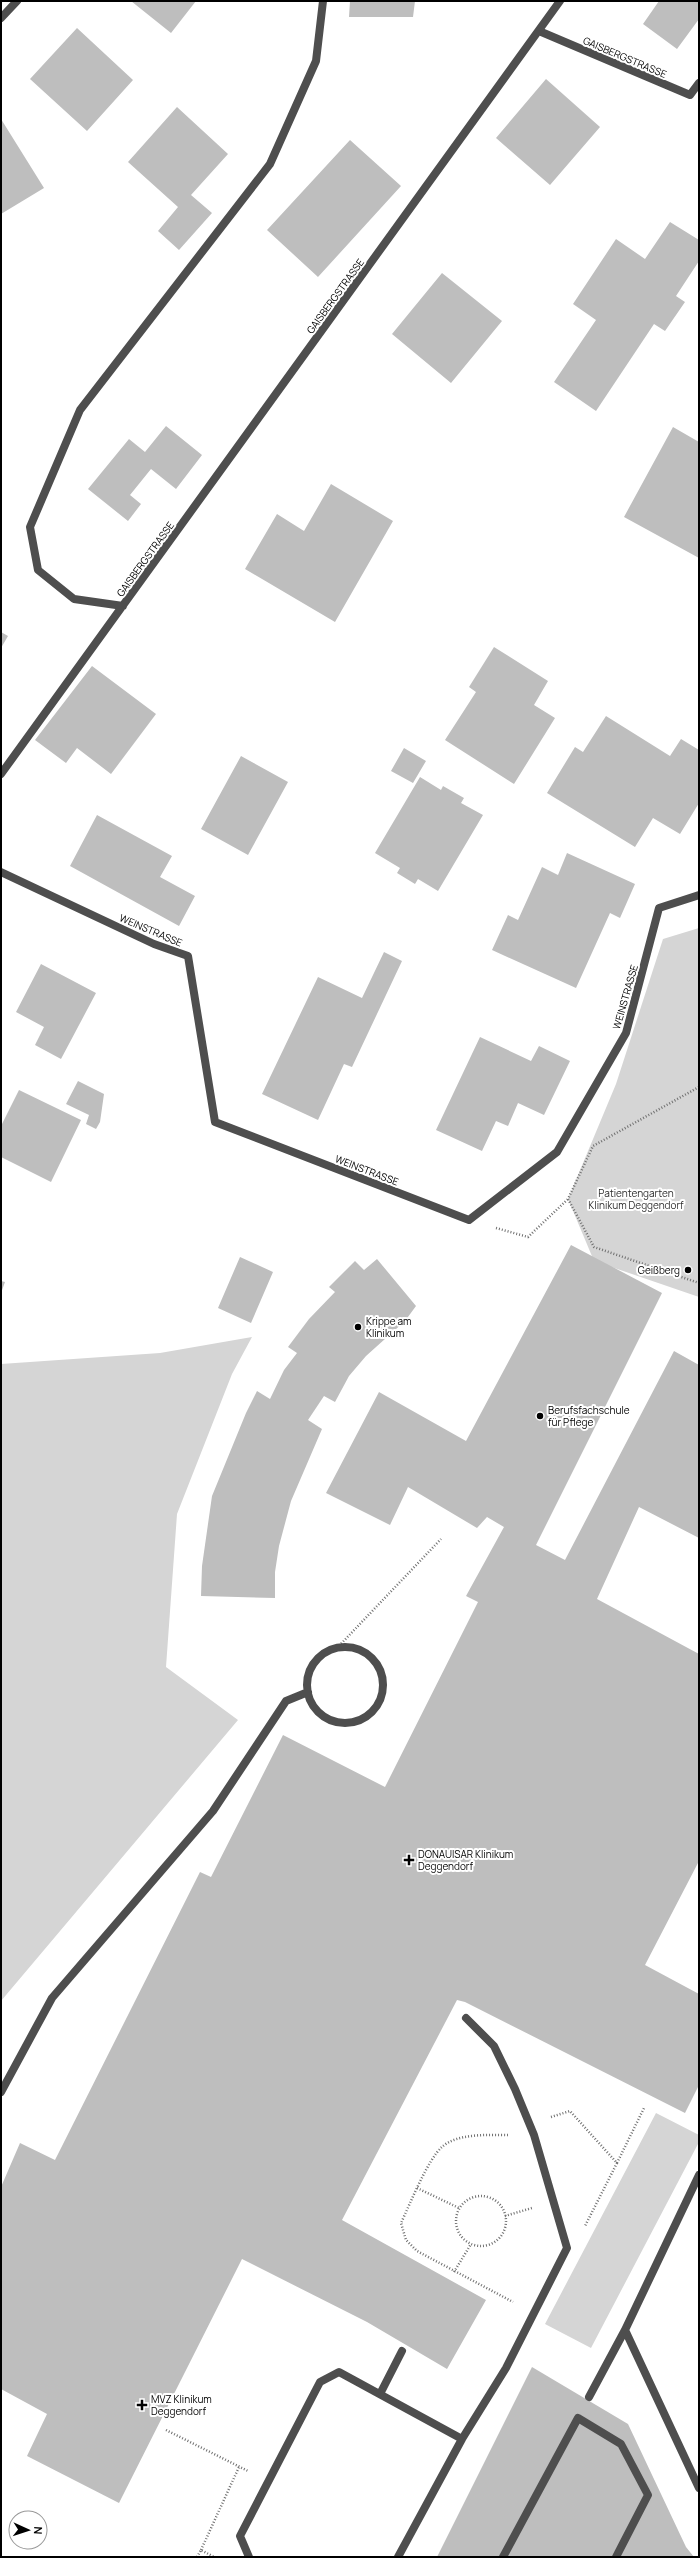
<svg xmlns="http://www.w3.org/2000/svg" width="700" height="2558" viewBox="0 0 700 2558" font-family="Manrope,sans-serif">
	<style>
		.green { fill: #d5d5d5 }
		.building { fill: #bebebe }
		.lines { fill: none; stroke-linecap: round; stroke-linejoin: round }
		.path { stroke: #707070; stroke-width: 2.5; stroke-dasharray: 1 2; stroke-linecap: butt }
		.lane { stroke: #4e4e4e; stroke-width: 8 }
		.street { stroke: #4e4e4e; stroke-width: 8 }
		.poi-dot { fill: #000; stroke: #fff; stroke-width: 1.5 }
		.labels { text-anchor: middle; stroke-width: 4; stroke-linejoin: round; paint-order: stroke }
		.street-label { font-size: 10px; fill: #000; stroke: #fff }
		.park-label { font-size: 10px; fill: #2c2c2c; stroke: #fff }
		.poi-label { font-size: 10px; fill: #000; stroke: #fff; text-anchor: start }
	</style>
	<rect width="100%" height="100%" fill="#fff"/>
	<!-- green -->
	<path class="green" d="M 699,928 L 699,1297 L 594,1261 L 568,1199 L 616,1084 L 663,939 Z
		M 252,1337 L 232,1374 L 177,1514 L 166,1667 L 238,1720 L 1,2001 L 1,1364 L 160,1353 Z
		M 656,2113 L 699,2135 L 699,2142 L 591,2348 L 545,2324 Z"/>
	<!-- building -->
	<path class="building" d="M 131,1 L 196,1 L 171,33 Z
		M 350,1 L 415,1 L 413,17 L 349,17 Z
		M 659,1 L 699,1 L 699,19 L 677,49 L 643,24 Z
		M 77,28 L 133,80 L 87,131 L 30,79 Z
		M 546,79 L 600,127 L 550,185 L 496,138 Z
		M 177,107 L 228,154 L 191,195 L 212,213 L 179,250 L 158,231 L 178,207 L 128,162 Z
		M 1,119 L 44,188 L 1,214 Z
		M 350,140 L 401,186 L 318,277 L 267,230 Z
		M 670,222 L 699,240 L 699,261 L 676,296 L 685,302 L 665,331 L 654,324 L 596,411 L 554,382 L 596,320 L 573,304 L 616,239 L 645,259 Z
		M 442,273 L 502,321 L 451,383 L 392,334 Z
		M 166,426 L 202,455 L 176,489 L 151,469 L 130,495 L 141,504 L 128,521 L 88,489 L 129,439 L 145,452 Z
		M 673,427 L 699,442 L 699,558 L 624,517 Z
		M 331,484 L 393,521 L 335,622 L 245,569 L 277,514 L 304,531 Z
		M 1,632 L 8,636 L 1,648 Z
		M 494,647 L 548,681 L 534,705 L 555,718 L 514,784 L 445,740 L 476,692 L 469,687 Z
		M 92,666 L 156,714 L 111,774 L 77,748 L 66,763 L 35,740 Z
		M 606,716 L 670,756 L 681,739 L 699,750 L 699,803 L 680,834 L 653,818 L 635,847 L 547,793 L 575,747 L 583,752 Z
		M 404,748 L 426,761 L 413,783 L 391,771 Z
		M 241,756 L 288,782 L 248,855 L 201,829 Z
		M 420,777 L 441,790 L 443,786 L 464,798 L 461,803 L 483,815 L 438,891 L 418,879 L 415,884 L 397,873 L 400,868 L 375,853 Z
		M 97,815 L 172,856 L 160,877 L 195,896 L 179,926 L 70,866 Z
		M 567,853 L 635,884 L 620,918 L 610,913 L 576,988 L 492,950 L 508,915 L 518,920 L 542,867 L 558,875 Z
		M 384,952 L 402,961 L 352,1067 L 344,1064 L 318,1120 L 262,1094 L 318,977 L 362,998 Z
		M 41,964 L 96,993 L 61,1059 L 35,1045 L 44,1027 L 16,1012 Z
		M 480,1037 L 531,1061 L 539,1046 L 570,1061 L 544,1115 L 518,1103 L 508,1126 L 496,1121 L 482,1151 L 436,1130 Z
		M 78,1081 L 104,1094 L 100,1122 L 96,1129 L 86,1124 L 89,1115 L 66,1104 Z
		M 19,1090 L 81,1120 L 51,1182 L 1,1157 L 1,1126 Z
		M 571,1245 L 662,1293 L 536,1545 L 565,1560 L 674,1351 L 699,1365 L 699,1538 L 639,1507 L 597,1599 L 699,1654 L 699,1861 L 645,1965 L 699,1994 L 699,2085 L 685,2113 L 465,2002 L 457,2000 L 342,2220 L 486,2300 L 447,2369 L 367,2322 L 242,2259 L 119,2503 L 27,2456 L 47,2414 L 1,2389 L 1,2187 L 20,2143 L 55,2160 L 200,1872 L 211,1877 L 283,1735 L 385,1787 L 478,1602 L 466,1596 L 504,1527 L 487,1517 L 477,1528 L 408,1487 L 390,1525 L 326,1493 L 379,1392 L 466,1441 Z
		M 240,1257 L 273,1272 L 251,1323 L 218,1308 Z
		M 377,1259 L 416,1306 L 405,1321 L 366,1356 L 349,1376 L 335,1402 L 324,1396 L 308,1420 L 322,1429 L 291,1501 L 279,1546 L 275,1572 L 275,1598 L 201,1596 L 202,1566 L 212,1496 L 246,1413 L 257,1391 L 270,1399 L 284,1370 L 297,1353 L 288,1347 L 309,1319 L 335,1292 L 329,1287 L 355,1261 L 364,1270 Z
		M 1,1281 L 5,1282 L 1,1293 Z
		M 532,2367 L 628,2424 L 686,2547 L 694,2557 L 437,2557 Z"/>
	<g class="lines">
		<!-- path -->
		<path class="path" d="M 699,1087 L 593,1146 L 568,1199 L 594,1247 L 699,1283
			M 496,1228 L 528,1237 L 568,1199
			M 337,1648 L 441,1539
			M 551,2117 L 570,2111 L 617,2163 L 585,2226
			M 508,2135 C 489,2135 457,2133 442,2147 C 428,2159 410,2204 401,2223 L 406,2240 L 417,2251 L 513,2302
			M 617,2163 L 644,2108
			M 417,2188 L 459,2208
			M456 2221a25 25 0 1 1 50 0a25 25 0 1 1-50 0Z
			M 505,2216 L 532,2208
			M 454,2272 L 471,2244
			M 166,2430 L 248,2471
			M 201,2550 L 239,2467
			M 197,2557 L 201,2550 L 214,2557"/>
		<!-- lane -->
		<path class="lane" d="M307 1685a38 38 0 1 1 76 0a38 38 0 1 1-76 0Z
			M 1,2092 L 52,1998 L 213,1811 L 286,1701 L 308,1692
			M 625,2330 L 699,2488
			M 380,2394 L 402,2351
			M 589,2397 L 625,2330 L 699,2175
			M 249,2557 L 240,2536 L 320,2382 L 339,2372 L 462,2439
			M 398,2557 L 462,2439 L 506,2368 L 567,2248 L 534,2135 L 515,2089 L 494,2046 L 466,2018
			M 503,2557 L 578,2418 L 621,2444 L 648,2495 L 616,2557"/>
		<!-- street -->
		<path class="street" d="M 1,18 L 17,1
			M 539,31 L 690,95 L 699,83
			M 123,606 L 74,599 L 38,570 L 30,527 L 80,410 L 270,164 L 316,61 L 323,1
			M 1,774 L 560,1
			M 1,872 L 154,944 L 188,956 L 215,1122 L 469,1220 L 557,1152 L 626,1033 L 659,908 L 699,895"/>
	</g>
	<!-- markers -->
	<g class="poi-dot">
		<circle cx="688" cy="1270" r="4"/>
		<circle cx="358" cy="1327" r="4"/>
		<circle cx="540" cy="1416" r="4"/>
		<path d="M407 1854h4v4h4v4h-4v4h-4v-4h-4v-4h4z"/>
		<path d="M140 2399h4v4h4v4h-4v4h-4v-4h-4v-4h4z"/>
	</g>
	<g class="labels">
		<!-- street labels -->
		<g class="street-label">
			<text transform="translate(625 57) rotate(23)" y="4">GAISBERGSTRASSE</text>
			<text transform="translate(335 296) rotate(-54)" y="4">GAISBERGSTRASSE</text>
			<text transform="translate(145 559) rotate(-54)" y="4">GAISBERGSTRASSE</text>
			<text transform="translate(151 930) rotate(23)" y="4">WEINSTRASSE</text>
			<text transform="translate(625 997) rotate(-74)" y="4">WEINSTRASSE</text>
			<text transform="translate(367 1170) rotate(21)" y="4">WEINSTRASSE</text>
		</g>
		<!-- park labels -->
		<g class="park-label">
			<text x="636" y="1197">Patientengarten<tspan x="636" dy="12">Klinikum Deggendorf</tspan></text>
		</g>
		<!-- poi labels -->
		<g class="poi-label">
			<text x="680" y="1274" text-anchor="end">Geißberg</text>
			<text x="366" y="1325">Krippe am<tspan x="366" dy="12">Klinikum</tspan></text>
			<text x="548" y="1414">Berufsfachschule<tspan x="548" dy="12">für Pflege</tspan></text>
			<text x="418" y="1858">DONAUISAR Klinikum<tspan x="418" dy="12">Deggendorf</tspan></text>
			<text x="151" y="2403">MVZ Klinikum<tspan x="151" dy="12">Deggendorf</tspan></text>
		</g>
	</g>
	<!-- border -->
	<rect width="700" height="2558" fill="none" stroke="#000000" stroke-width="4"/>
	<!-- north arrow -->
	<g transform="translate(28 2530) rotate(93)"><circle r="19" fill="#ffffff" stroke="#999999"/>
	<path d="M0-3L7 15L0 10L-7 15Z" fill="#000000"/>
	<text y="-6" font-size="11" font-weight="bold" text-anchor="middle" fill="#000000">N</text>
	</g>
</svg>
